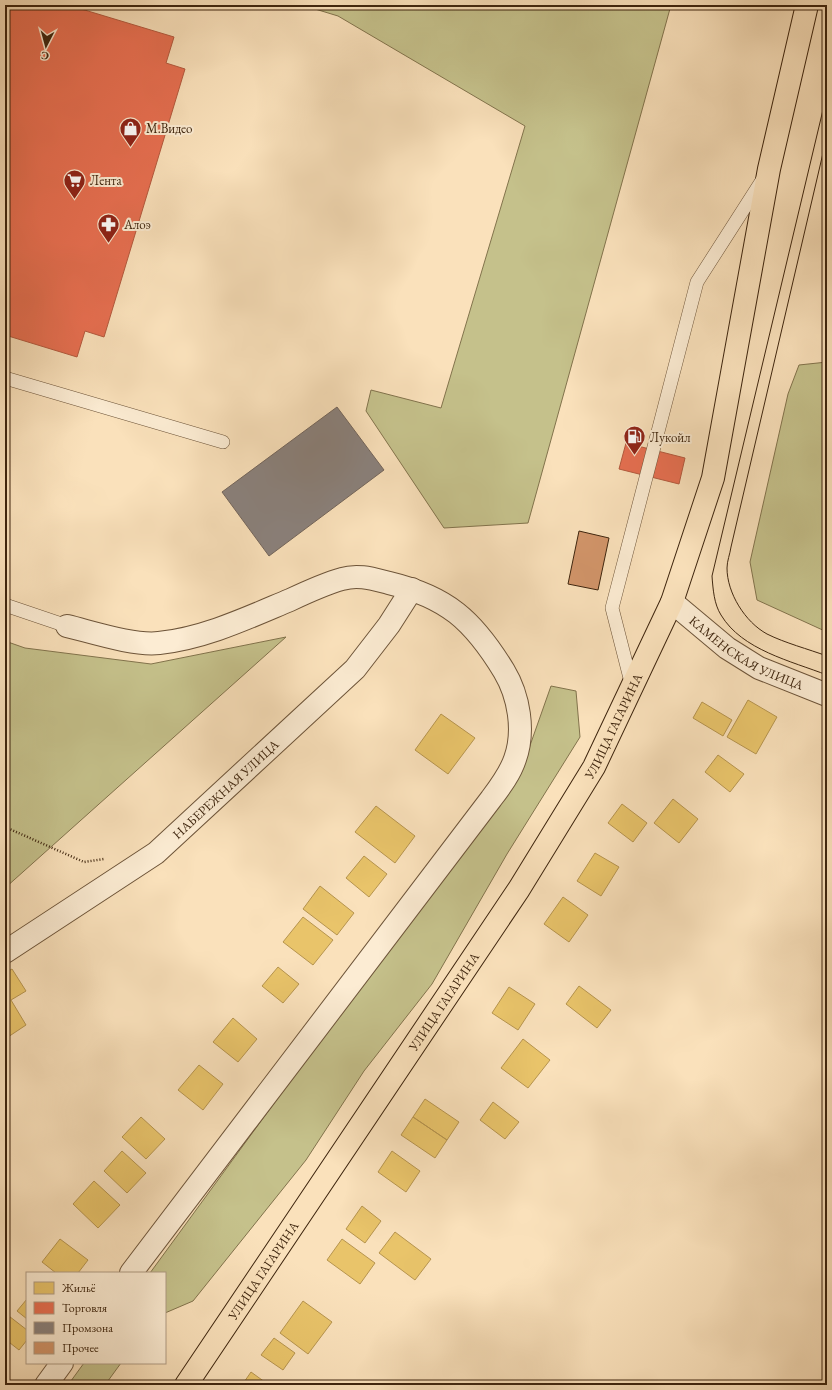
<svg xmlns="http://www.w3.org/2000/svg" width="832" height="1390" viewBox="0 0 832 1390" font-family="'EB Garamond',serif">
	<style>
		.green { fill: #c5c18b; stroke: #82734c }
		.homes { fill: #e9c46a; stroke: #b6944e }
		.shops { fill: #e76f51; stroke: #b4593d }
		.industry { fill: #8a817c; stroke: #73655b }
		.building { fill: #d2956a; stroke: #3e250e }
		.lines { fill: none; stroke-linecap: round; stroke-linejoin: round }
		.lane-casing { stroke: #6d5439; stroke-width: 14 }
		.street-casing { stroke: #6d5439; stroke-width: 24 }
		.primary-casing { stroke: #3e250e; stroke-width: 24 }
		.path { stroke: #3e250e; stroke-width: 2.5; stroke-dasharray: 1 2; stroke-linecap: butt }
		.lane { stroke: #fcecd3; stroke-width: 13 }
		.street { stroke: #fcecd3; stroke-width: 22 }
		.primary { stroke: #fae1bb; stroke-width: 22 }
		.tram { stroke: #3e250e; stroke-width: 1 }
		.labels { text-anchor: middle; stroke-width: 4; stroke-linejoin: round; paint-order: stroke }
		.poi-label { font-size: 13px; fill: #3e250e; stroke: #fcecd3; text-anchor: start }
		.street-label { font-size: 13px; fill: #3e250e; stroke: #fcecd3 }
	</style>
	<rect width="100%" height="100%" fill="#fae1bb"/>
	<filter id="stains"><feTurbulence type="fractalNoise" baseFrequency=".005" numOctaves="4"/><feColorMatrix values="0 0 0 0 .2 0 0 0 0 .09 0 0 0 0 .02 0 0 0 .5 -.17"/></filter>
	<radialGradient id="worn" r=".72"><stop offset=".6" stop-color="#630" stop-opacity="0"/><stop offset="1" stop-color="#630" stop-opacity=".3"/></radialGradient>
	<!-- green -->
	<path class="green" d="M 302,5 L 671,5 L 528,523 L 444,528 L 366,411 L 371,390 L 441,408 L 525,126 L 338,16 Z
		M 827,362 L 827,632 L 757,600 L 750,562 L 788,394 L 799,365 Z
		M 286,637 L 5,888 L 5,641 L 25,648 L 151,664 Z
		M 551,686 L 576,691 L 580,737 L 507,854 L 432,984 L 364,1071 L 306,1160 L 193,1301 L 165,1313 L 165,1273 L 150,1273 L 345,1006 L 521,771 Z
		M 84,1363 L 121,1363 L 105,1385 L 68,1385 Z"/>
	<!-- homes -->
	<path class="homes" d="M 748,700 L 777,717 L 756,754 L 727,737 Z
		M 702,702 L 732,720 L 723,736 L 693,718 Z
		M 441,714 L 475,738 L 448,774 L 415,750 Z
		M 827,742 L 827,753 L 822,749 Z
		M 718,755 L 744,774 L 730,792 L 705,772 Z
		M 673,799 L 698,819 L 679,843 L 654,823 Z
		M 622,804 L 647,823 L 633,842 L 608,823 Z
		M 376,806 L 415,836 L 395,863 L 355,832 Z
		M 595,853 L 619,867 L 601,896 L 577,881 Z
		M 364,856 L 387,874 L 369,897 L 346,878 Z
		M 320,886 L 354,913 L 337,935 L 303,909 Z
		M 563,897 L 588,915 L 569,942 L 544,924 Z
		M 303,917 L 333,940 L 313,965 L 283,942 Z
		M 278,967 L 299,984 L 283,1003 L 262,986 Z
		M 12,969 L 26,991 L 11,1000 L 26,1025 L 5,1039 L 5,973 Z
		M 579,986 L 611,1010 L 597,1028 L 566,1004 Z
		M 509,987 L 535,1004 L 518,1030 L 492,1013 Z
		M 233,1018 L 257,1039 L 238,1062 L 213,1042 Z
		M 523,1039 L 550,1060 L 528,1088 L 501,1068 Z
		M 199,1065 L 223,1084 L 203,1110 L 178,1090 Z
		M 425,1099 L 459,1122 L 447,1140 L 413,1117 Z
		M 493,1102 L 519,1122 L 505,1139 L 480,1120 Z
		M 141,1117 L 165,1139 L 146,1159 L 122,1137 Z
		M 413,1117 L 447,1140 L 435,1158 L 401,1135 Z
		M 122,1151 L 146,1173 L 127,1193 L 104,1171 Z
		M 392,1151 L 420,1171 L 406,1192 L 378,1172 Z
		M 94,1181 L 120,1205 L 98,1228 L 73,1204 Z
		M 362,1206 L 381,1221 L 365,1243 L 346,1229 Z
		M 395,1232 L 431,1259 L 415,1280 L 379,1253 Z
		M 60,1239 L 88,1260 L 78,1273 L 56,1273 L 42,1262 Z
		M 342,1239 L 375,1263 L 360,1284 L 327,1260 Z
		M 27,1299 L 27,1319 L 17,1311 Z
		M 303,1301 L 332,1322 L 308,1354 L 280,1333 Z
		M 5,1313 L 27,1330 L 27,1340 L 19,1350 L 5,1339 Z
		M 274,1338 L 295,1353 L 283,1370 L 261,1355 Z
		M 251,1372 L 269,1385 L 242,1385 Z"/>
	<!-- shops -->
	<path class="shops" d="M 5,5 L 68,5 L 174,37 L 166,63 L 185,69 L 104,337 L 85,331 L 77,357 L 5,335 Z
		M 626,443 L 685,458 L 679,484 L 619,469 Z"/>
	<!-- industry -->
	<path class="industry" d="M 337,407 L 384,470 L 269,556 L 222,492 Z"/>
	<!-- building -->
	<path class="building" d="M 579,531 L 609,538 L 598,590 L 568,584 Z"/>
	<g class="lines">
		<defs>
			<path id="lane" d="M 5,378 L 223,442
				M 5,605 L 67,626
				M 632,686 L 612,608 L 697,282 L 763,179"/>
			<g id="street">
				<path id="s1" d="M 672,602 L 727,648 L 759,668 L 827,695"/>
				<path d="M 67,626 C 92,632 134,646 159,643 C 205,638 247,618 290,600 C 307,592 324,584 342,579 C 358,574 373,579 389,583 C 447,597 473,620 504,671 C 519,696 525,731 515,759 C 510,774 500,787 491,799 L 131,1273"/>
				<path id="s2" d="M 5,952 L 156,853 L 355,669 L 389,625 L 412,589"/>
				<path d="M 46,1385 L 62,1363"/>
			</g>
			<g id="primary">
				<path id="s3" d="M 186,1385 L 519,889 L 594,767 L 672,602 L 713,478 L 769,169 L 807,5"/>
			</g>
		</defs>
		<!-- lane casing -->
		<use href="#lane" class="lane-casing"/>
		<!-- street casing -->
		<use href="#street" class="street-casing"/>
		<!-- primary casing -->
		<use href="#primary" class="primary-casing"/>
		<!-- path -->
		<path class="path" d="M 5,827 L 84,862 L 104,859"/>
		<!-- lane -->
		<use href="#lane" class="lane"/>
		<!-- street -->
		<use href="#street" class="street"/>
		<!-- primary -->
		<use href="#primary" class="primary"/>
		<!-- tram -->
		<path class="tram" d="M 827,93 L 712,576 C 713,589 714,604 721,615 C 742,650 791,661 827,675
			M 827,136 L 731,547 C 730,554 727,561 727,568 C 727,593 745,622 767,634 C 785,643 808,649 827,656"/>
	</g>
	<!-- icons -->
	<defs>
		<symbol id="shop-pin" viewBox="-11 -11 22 30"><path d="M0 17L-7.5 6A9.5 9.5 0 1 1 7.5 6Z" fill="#8f2418" stroke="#fcecd3"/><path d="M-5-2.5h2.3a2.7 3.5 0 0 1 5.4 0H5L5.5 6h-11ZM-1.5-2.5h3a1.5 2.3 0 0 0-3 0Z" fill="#fff"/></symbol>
		<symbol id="supermarket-pin" viewBox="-11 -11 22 30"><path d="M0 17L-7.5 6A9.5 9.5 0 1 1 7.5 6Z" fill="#8f2418" stroke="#fcecd3"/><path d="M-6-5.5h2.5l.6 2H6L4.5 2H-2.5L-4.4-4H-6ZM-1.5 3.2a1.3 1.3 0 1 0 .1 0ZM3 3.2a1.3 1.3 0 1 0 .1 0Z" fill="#fff"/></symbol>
		<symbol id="pharmacy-pin" viewBox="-11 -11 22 30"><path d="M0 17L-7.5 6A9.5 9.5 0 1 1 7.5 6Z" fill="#8f2418" stroke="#fcecd3"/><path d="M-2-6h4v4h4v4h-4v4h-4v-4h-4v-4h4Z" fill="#fff"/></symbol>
		<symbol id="fuel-pin" viewBox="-11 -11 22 30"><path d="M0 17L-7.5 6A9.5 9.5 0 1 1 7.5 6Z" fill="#8f2418" stroke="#fcecd3"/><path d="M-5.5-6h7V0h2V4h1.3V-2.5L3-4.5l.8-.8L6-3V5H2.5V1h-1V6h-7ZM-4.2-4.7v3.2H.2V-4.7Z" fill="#fff"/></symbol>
	</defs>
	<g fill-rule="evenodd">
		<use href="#shop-pin" x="118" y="116" width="25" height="34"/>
		<use href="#supermarket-pin" x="62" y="168" width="25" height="34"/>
		<use href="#pharmacy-pin" x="96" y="212" width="25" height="34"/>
		<use href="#fuel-pin" x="622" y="424" width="25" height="34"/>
	</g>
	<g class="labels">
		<!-- poi labels -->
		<g class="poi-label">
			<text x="146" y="133">М.Видео</text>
			<text x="90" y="185">Лента</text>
			<text x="124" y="229">Алоэ</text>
			<text x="650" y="442">Лукойл</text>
		</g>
		<!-- street labels -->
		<g class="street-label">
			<text dy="5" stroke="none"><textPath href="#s1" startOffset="91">КАМЕНСКАЯ УЛИЦА</textPath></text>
			<text dy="5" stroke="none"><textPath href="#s3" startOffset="786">УЛИЦА ГАГАРИНА</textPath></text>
			<text dy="5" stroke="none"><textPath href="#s2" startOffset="275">НАБЕРЕЖНАЯ УЛИЦА</textPath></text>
			<text dy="5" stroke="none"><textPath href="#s3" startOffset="462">УЛИЦА ГАГАРИНА</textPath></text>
			<text dy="5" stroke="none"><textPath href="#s3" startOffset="138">УЛИЦА ГАГАРИНА</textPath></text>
		</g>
	</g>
	<!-- margin -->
	<rect width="832" height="1390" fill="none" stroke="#fae1bb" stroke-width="20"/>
	<rect x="6" y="6" width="820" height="1378" fill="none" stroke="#3e250e" stroke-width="2"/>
	<rect x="10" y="10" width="812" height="1370" fill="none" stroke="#3e250e"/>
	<!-- legend -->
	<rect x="26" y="1272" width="140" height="92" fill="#fcecd3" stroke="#b09c84"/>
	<rect x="34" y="1282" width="20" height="12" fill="#e9c46a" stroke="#b09c84"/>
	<text x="62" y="1292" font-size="12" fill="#3e250e">Жильё</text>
	<rect x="34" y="1302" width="20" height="12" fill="#e76f51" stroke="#b09c84"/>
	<text x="62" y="1312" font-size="12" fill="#3e250e">Торговля</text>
	<rect x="34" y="1322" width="20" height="12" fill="#8a817c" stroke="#b09c84"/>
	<text x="62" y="1332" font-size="12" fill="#3e250e">Промзона</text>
	<rect x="34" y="1342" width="20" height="12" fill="#d2956a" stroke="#b09c84"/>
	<text x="62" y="1352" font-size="12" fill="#3e250e">Прочее</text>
	<!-- north arrow -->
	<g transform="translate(46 46) rotate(186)" stroke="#fcecd3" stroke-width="3" paint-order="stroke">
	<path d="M0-3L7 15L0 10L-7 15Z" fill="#3e250e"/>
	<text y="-6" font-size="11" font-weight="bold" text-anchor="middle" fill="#3e250e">С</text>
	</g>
	<rect width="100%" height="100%" filter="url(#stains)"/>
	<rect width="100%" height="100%" fill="url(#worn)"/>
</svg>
